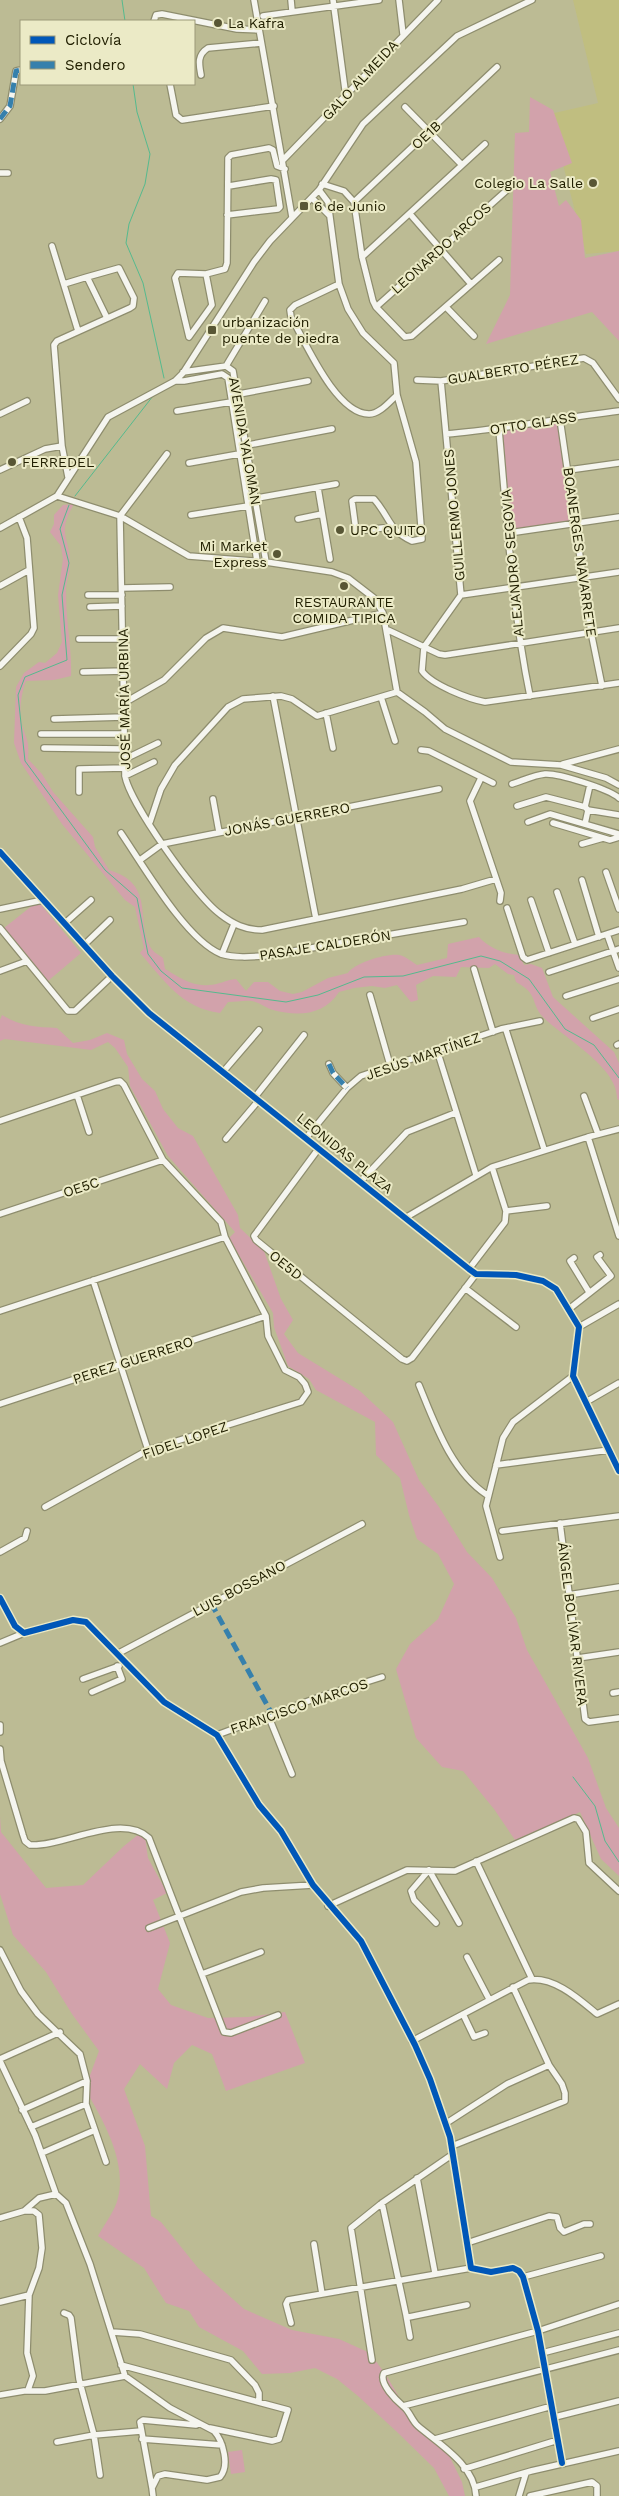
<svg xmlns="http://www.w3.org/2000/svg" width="619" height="2496" viewBox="0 0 619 2496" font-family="'Work Sans',sans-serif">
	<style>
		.built { fill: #c0be80 }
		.green { fill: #d2a2ab }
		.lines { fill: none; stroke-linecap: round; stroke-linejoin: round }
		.stream { stroke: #55ba8e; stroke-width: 1 }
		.minor-casing { stroke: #8e8d6e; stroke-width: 8 }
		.minor { stroke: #f5f5ef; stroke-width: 5.5 }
		.quiet { stroke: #3680ac; stroke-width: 5; stroke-dasharray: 10 5; stroke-linecap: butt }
		.cycleway-casing { stroke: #ebeac6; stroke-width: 9 }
		.cycleway { stroke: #0057b8; stroke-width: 6 }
		.poi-dot { fill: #585635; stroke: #ebeac6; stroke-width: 2 }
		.labels { text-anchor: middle; stroke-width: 4; stroke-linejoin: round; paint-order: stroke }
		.poi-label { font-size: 14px; fill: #222002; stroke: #ebeac6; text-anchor: start }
		.street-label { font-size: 14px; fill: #222002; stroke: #ebeac6 }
	</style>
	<rect width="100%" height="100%" fill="#bcbb94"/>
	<!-- built -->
	<path class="built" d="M 573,0 L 619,0 L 619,251 L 586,254 L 550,114 L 598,103 Z"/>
	<!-- green -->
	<path class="green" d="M 530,97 L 553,110 L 572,163 L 550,172 L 559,206 L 566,200 L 581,220 L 585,258 L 619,251 L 619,341 L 592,312 L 486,344 L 510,295 L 515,133 L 529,132 Z
		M 558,421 L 576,525 L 509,533 L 499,430 Z
		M 74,504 C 56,535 70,535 70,564 C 70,574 65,584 66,594 C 66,622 72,649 71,676 L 54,680 L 26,681 C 21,694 18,714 23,728 C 28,743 29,742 28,759 L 42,774 L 53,792 L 93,837 L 95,847 L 109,870 C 156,884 135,920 151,948 C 153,952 159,955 163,958 L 165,969 C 178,977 193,987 209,985 C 218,985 226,980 236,979 L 246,991 L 254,982 L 268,982 L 280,991 L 293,994 L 302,992 L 328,978 L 348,973 C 354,963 387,953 399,955 C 405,956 412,962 417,965 L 447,958 L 448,944 L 479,937 C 489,948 504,954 519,955 L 524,965 L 531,964 L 542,968 L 553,997 L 614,1052 L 619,1063 L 619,1100 L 617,1099 C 619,1068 564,1038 543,1017 C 530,1003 539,994 516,982 L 514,975 L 508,974 L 495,964 L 489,968 L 461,967 L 456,977 L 433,976 L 416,985 L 418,1000 L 411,1002 L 397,985 L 385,988 L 372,986 L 354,988 L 339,992 C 324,1015 299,1017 273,1010 C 266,1008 259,1002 252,1001 C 244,1000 236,1002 228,1002 L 220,1013 C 181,1008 164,980 140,953 L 144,948 L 135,907 L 125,900 L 62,824 L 21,763 L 14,743 L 16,687 L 24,673 L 39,662 L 45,663 L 57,653 L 62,642 L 58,595 L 63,559 L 61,546 L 50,532 L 54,524 L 54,515 L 63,505 Z
		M 38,901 L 81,953 L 48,981 L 4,928 Z
		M 2,1015 C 19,1026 37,1027 57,1028 L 73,1043 L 90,1040 L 107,1033 L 124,1040 L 127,1054 L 142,1079 L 155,1091 L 163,1109 L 178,1128 L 193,1136 L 238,1215 L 240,1228 L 264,1251 L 281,1299 L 293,1320 L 284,1334 L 298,1353 L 360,1391 L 393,1422 L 419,1480 L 439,1507 L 467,1552 L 492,1578 L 516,1618 L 527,1650 L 588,1758 L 606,1808 L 619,1828 L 619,1876 L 601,1859 L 580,1812 L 515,1840 L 494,1809 L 463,1771 L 442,1767 L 416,1738 L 396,1669 L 410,1644 L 438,1619 L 454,1584 L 438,1554 L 417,1539 L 409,1515 L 400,1478 L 376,1455 L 375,1422 L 316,1390 L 309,1379 L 288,1366 L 274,1327 L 273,1313 L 229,1238 L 235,1232 L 168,1156 L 130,1086 L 128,1067 L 115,1048 L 108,1042 L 91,1050 L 5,1039 L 0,1041 L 0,1020 Z
		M 0,1816 L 1,1832 L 46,1888 L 83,1885 L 124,1846 L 144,1830 L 148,1858 L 167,1893 L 153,1900 L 170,1943 L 158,1989 L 171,2005 L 208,2018 L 248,2017 L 285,2012 L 305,2063 L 226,2091 L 212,2054 L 192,2045 L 174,2063 L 167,2089 L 140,2064 L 124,2089 L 145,2146 L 151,2216 L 161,2222 L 198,2268 L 244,2309 L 292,2330 L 339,2339 L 370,2353 L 386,2375 L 415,2424 L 446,2449 L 462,2482 L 465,2496 L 449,2496 L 434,2468 L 396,2431 L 358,2396 L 337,2379 L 315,2368 L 290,2373 L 262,2374 L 243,2351 L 199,2327 L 189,2311 L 166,2303 L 144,2268 L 98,2236 C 104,2225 115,2211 118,2198 C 127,2161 103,2120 85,2089 L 99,2051 L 72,2014 L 46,1972 L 13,1935 L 0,1894 Z
		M 242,2450 L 245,2472 L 231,2474 L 228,2452 Z"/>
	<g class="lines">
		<!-- stream -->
		<path class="stream" d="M 122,0 L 125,21
			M 133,84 L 137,112 L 150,154 L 145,184 L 129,224 L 126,243 L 143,283 L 164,378
			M 75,496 L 153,396
			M 69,505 L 60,529 L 69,563 L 62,595 L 67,660 L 25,677 L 18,695 L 25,761 L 105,870 L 137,898 L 148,954 L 161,971 L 182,988 L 286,1002 L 318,995 L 364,977 L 403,976 L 481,956 L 500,961 L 529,979 L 565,1029 L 594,1045 L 619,1078
			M 573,1777 L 595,1806 L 605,1841 L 619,1862"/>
		<defs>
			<path id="minor" d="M 254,0 L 292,217
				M 291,0 L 292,11
				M 333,0 L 346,97
				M 399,0 L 403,34
				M 263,16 L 379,0
				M 154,21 L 156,15 L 162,14 L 237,29 L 259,30
				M 201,75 C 199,64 197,55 208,48 L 261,43
				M 170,84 L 176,115 L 182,120 L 274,106
				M 405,107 L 462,165
				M 0,119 L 10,106 L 16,71 L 21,70
				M 283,160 L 438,0
				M 0,173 L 8,173
				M 322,184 L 344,191 L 354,202 L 362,257 L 373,301 L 376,307 L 405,337 L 412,336 L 499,260
				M 319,190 L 328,202 L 339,284 L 348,309 L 363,333 L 394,363 L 397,395 L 416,462 L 422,539 L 412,541 C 388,530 390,517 374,499 L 355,499 L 352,501 L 356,531 L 391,527
				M 312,198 L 329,215
				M 354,202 L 497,67
				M 410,214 L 471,284
				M 227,215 L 278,209 L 280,207 L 276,180 L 271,179 L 229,186
				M 52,246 L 78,331
				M 362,257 L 485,144
				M 206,274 L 212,305 L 189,337 L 175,278 L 178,273 L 206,274 L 225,269 L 227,263 L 228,158 L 231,155 L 269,148 L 273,150 L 277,166 L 285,169
				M 64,284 L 87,277
				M 339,284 L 295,305 L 290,310 L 291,317 C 306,343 336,414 369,414 C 380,414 390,401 397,395
				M 376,307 L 507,190
				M 446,307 L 474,336
				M 226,366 L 265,301
				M 183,372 L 226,366 L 233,371 L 266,562
				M 417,380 L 441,381 L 584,358 L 593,363 L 619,399
				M 175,381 L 184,381 L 222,374 L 228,378 L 257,561
				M 441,381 L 461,595 L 424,647 L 422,671 C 432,685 469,699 485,702 L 619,683
				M 234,395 L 308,381
				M 177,411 L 231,402
				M 0,414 L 27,401
				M 560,419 L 591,632 L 602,686
				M 499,430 C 507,519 512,608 530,696
				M 446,434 C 505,429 561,418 619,411
				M 243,446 L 332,429
				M 167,454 L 120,516 L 125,776 C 130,803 196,897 220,914 C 233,924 245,930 262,930 L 462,889 L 496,879
				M 189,463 L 239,454
				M 0,470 L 45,449 L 62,446
				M 569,470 L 619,463
				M 68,477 L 62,446 L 54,345 L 57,341 L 130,308 L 133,306 L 134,298 L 119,268 L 87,277 L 107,318
				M 318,488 L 330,559
				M 57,496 L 120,516 L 189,556 L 266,562 L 332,572 L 348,578 L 374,598 L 383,613 L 397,692 L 425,712 L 445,729 L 511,762 L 561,765 L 606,778 L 619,785
				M 252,499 L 336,484
				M 191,515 L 248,506
				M 298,519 L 322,514
				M 0,528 L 57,496 L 108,417 L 175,381 L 183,373 L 254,262 L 270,241 L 319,190 L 363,124 L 457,36 L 532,0
				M 509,533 L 619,517
				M 0,586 L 29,570
				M 122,588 L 170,587
				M 88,595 L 122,595
				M 461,595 L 619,572
				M 90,607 L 122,606
				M 388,630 L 439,654 L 445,655 L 619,628
				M 79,639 L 123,639
				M 0,666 L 31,634 L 34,628 L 27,538 L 19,517
				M 83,672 L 124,671
				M 273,696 L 316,919
				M 381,697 L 395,741
				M 124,703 L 164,680 L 206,638 L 223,628 L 282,637 L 383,613
				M 326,713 L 333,748
				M 54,719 L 124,717
				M 41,734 L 124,734
				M 44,748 L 124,749
				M 421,750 L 429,751 L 493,783
				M 125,759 L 158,743
				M 563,764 L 619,749
				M 125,776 L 154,762
				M 481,778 L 470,801 L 501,893 L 500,901
				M 512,784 C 522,781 534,775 545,774 C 558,773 609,789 619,798
				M 79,792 L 79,769 L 125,768
				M 213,799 L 219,832
				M 517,806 L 546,797 L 585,807 L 588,810 L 585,824
				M 585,807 L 590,785
				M 588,810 L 619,815
				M 150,822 L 161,789 L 175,765 L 228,707 L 243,699 L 281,696 L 292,699 L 317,716 L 397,692
				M 528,822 L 550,814 L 619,834
				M 553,823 L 610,840 L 619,837
				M 121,833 C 143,865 186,940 221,954 C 235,958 250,957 264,956 L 464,922
				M 582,844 L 603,838
				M 0,852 L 112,976 L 149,1013 L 469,1269 L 476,1274 L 516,1275 L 543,1281 L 556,1289 L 579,1327 L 573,1376 L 619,1471
				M 140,860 L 162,844 L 439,789
				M 606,872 L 619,909
				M 582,880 L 599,937
				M 557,892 L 575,944
				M 531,900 L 549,953
				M 507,908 L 523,957 L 527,960 L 619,930
				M 0,909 L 43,900
				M 65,923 L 91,900
				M 0,928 L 68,1011 L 75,1011 L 112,976
				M 607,934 L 619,968
				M 84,945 L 110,920
				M 222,954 L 234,924
				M 474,969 L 493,1032
				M 0,971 L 27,961
				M 549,972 L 619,949
				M 370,995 L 390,1065
				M 566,996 L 619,979
				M 593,1018 L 619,1009
				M 506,1030 L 544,1149
				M 617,1045 L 619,1044
				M 437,1050 L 476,1175
				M 329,1064 L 333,1073 L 347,1088
				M 223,1072 L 259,1030
				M 77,1095 L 89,1132
				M 584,1096 L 598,1134
				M 255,1097 L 304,1035
				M 0,1121 L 115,1082 L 120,1081 L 124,1085 L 163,1160 L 221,1222 L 225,1237 L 266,1316 L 268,1336 L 285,1370 L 299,1377 L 305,1384 L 308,1392 L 301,1402 L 148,1450 L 45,1507
				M 588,1137 L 619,1129
				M 306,1138 L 347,1088 L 361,1076 L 501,1029 L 540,1021
				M 226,1139 L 259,1100
				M 319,1148 L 254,1236 L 256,1240 L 402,1359 L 407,1361 L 412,1358 L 476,1274
				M 361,1181 L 407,1132 L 455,1113
				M 506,1211 L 547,1206
				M 0,1214 L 163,1160
				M 405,1218 L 492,1167 L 588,1137 L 619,1236
				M 574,1258 L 570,1261 L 589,1292
				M 469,1269 L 505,1222 L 506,1211 L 492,1167
				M 93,1280 L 148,1450
				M 465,1288 L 516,1327
				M 569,1309 L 611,1276 L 597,1257 L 600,1255
				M 0,1311 L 225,1237
				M 579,1327 L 619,1304
				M 419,1385 C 435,1424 451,1471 487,1495
				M 586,1402 L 619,1383
				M 0,1404 L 266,1316
				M 496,1465 L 609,1450
				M 560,1523 L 585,1719 L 589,1722 L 619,1718
				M 502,1531 L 619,1516
				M 0,1552 L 25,1538 L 27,1531
				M 500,1557 L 486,1506 L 503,1438 L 513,1422 L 573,1376
				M 568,1595 L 619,1587
				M 0,1598 L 15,1626 L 24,1633 L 73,1620 L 86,1622 L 164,1702 L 217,1735 L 259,1805 L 281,1831 L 313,1885 L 361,1941 L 415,2045 L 430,2079 L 450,2137 L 471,2268 L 491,2272 L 513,2268 L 519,2271 L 523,2277 L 538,2331 L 562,2463
				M 0,1643 L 24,1633
				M 117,1654 L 362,1524
				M 578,1658 L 619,1652
				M 83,1679 L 119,1666
				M 92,1692 L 122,1679 L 117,1666
				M 613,1693 L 619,1692
				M 268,1715 L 292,1774
				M 0,1725 L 0,1732
				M 217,1735 L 322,1696 L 382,1677
				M 0,1749 L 1,1761 L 23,1835 L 25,1841 L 30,1845 C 64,1847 121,1812 149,1838 L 224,2032 L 231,2033 L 278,2015
				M 476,1861 L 532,1979
				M 328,1906 L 407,1870 L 455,1871 L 574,1818 L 578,1819 L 586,1832 L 589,1863 L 619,1891
				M 436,1923 L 414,1900 L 411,1891 L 429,1870 L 459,1923
				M 149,1928 L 241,1892 L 263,1888 L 313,1885
				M 0,1950 L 21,1991 L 38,2014 L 80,2054 L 87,2081 L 86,2104 L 106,2162
				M 467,1957 L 489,1999
				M 202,1974 L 261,1952
				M 463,2014 L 474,2037 L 485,2033
				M 412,2041 L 528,1980 C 554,1976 579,1999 597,2014 L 619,2004
				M 0,2059 L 60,2032
				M 0,2061 L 35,2135 L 56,2194 L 66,2203 L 90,2264 L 125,2376 L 170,2408 L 214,2431 C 223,2441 230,2466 220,2477 L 207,2480 L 165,2474 L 158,2476 L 152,2488 L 153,2496
				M 22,2110 L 87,2081
				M 445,2124 L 507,2084 L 549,2065
				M 31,2127 L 86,2104
				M 452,2146 L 565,2101 L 565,2093 L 562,2084 L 549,2065 L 513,1987
				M 42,2153 L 95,2130
				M 417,2178 L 435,2273
				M 382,2203 L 406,2315 L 409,2317 L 467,2305
				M 24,2211 L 34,2211 L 39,2215 L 42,2248 L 39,2268 L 29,2295 L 27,2353 L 33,2376 L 28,2390
				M 0,2218 L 24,2211 L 39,2198 L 56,2194
				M 467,2243 L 549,2216 L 557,2217 L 560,2228 L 564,2232 L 584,2224 L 590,2224
				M 314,2244 L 322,2294
				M 523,2277 L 601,2256
				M 0,2302 L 29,2295
				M 64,2313 L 69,2315 L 71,2318 L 79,2379 L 94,2435 L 100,2475
				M 406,2315 L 410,2337
				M 291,2323 L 286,2304 L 288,2300 L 471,2268
				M 112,2332 L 140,2334 L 231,2360 L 255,2385 L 259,2393 L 259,2401
				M 542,2353 L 619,2333
				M 372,2360 L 351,2228 L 382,2203 L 453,2154
				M 121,2365 L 288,2410 L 279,2439 L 272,2441 L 210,2428
				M 0,2395 L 24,2391 L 45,2391 L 125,2376
				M 403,2406 L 619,2350
				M 555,2417 L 619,2401
				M 142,2439 L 222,2445
				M 435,2439 L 552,2406
				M 57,2442 L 94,2435 L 141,2431
				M 464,2469 L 558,2440
				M 476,2487 L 531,2471 L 619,2451
				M 152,2488 L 140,2422 L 143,2420 L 196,2425
				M 476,2496 C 475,2465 439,2444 418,2426 C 412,2421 410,2412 404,2407 C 397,2401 378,2383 384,2373 L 538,2331 L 619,2304
				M 519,2496 L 526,2473
				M 530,2496 L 592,2482 L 597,2486 L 597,2496"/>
		</defs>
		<!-- minor casing -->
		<use href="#minor" class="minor-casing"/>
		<!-- minor -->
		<use href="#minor" class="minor"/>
		<!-- quiet -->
		<path class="quiet" d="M 0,119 L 10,106 L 16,71 L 21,70
			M 329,1064 L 333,1073 L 347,1088
			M 211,1603 L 272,1714"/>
		<defs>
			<path id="cycleway" d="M 0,852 L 112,976 L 149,1013 L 469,1269 L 476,1274 L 516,1275 L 543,1281 L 556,1289 L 579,1327 L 573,1376 L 619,1471
				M 0,1598 L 15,1626 L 24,1633 L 73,1620 L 86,1622 L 164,1702 L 217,1735 L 259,1805 L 281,1831 L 313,1885 L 361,1941 L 415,2045 L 430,2079 L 450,2137 L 471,2268 L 491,2272 L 513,2268 L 519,2271 L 523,2277 L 538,2331 L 562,2463"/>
		</defs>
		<!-- cycleway casing -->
		<use href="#cycleway" class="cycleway-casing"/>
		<!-- cycleway -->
		<use href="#cycleway" class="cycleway"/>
	</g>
	<!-- markers -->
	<g class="poi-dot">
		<circle cx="218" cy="23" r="5"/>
		<circle cx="593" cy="183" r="5"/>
		<rect x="299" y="201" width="10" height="10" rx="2.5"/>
		<rect x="207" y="325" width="10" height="10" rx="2.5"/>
		<circle cx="12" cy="462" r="5"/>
		<circle cx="340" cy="530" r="5"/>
		<circle cx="277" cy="554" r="5"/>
		<circle cx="344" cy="586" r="5"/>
	</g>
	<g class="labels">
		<!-- poi labels -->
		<g class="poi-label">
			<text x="228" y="28">La Kafra</text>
			<text x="583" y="188" text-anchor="end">Colegio La Salle</text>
			<text x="314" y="211">6 de Junio</text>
			<text x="222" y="327">urbanización<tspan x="222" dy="16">puente de piedra</tspan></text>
			<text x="22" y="467">FERREDEL</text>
			<text x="350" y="535">UPC QUITO</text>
			<text x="267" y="551" text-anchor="end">Mi Market<tspan x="267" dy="16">Express</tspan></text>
			<text x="344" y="607" text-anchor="middle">RESTAURANTE<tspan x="344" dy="16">COMIDA TIPICA</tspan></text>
		</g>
		<!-- street labels -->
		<g class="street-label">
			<text transform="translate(360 80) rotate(-47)" y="5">GALO ALMEIDA</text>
			<text transform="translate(426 135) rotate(-43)" y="5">OE1B</text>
			<text transform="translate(441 248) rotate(-42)" y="5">LEONARDO ARCOS</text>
			<text transform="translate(513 369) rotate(-9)" y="5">GUALBERTO PÉREZ</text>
			<text transform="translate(533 423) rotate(-9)" y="5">OTTO GLASS</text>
			<text transform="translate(245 441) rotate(80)" y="5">AVENIDA YALOMAN</text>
			<text transform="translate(454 515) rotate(-95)" y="5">GUILLERMO JONES</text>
			<text transform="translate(580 552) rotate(82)" y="5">BOANERGES NAVARRETE</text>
			<text transform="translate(512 563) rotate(-95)" y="5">ALEJANDRO SEGOVIA</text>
			<text transform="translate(124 699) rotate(-91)" y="5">JOSÉ MARÍA URBINA</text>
			<text transform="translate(287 819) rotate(-11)" y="5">JONÁS GUERRERO</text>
			<text transform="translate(325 945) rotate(-9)" y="5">PASAJE CALDERÓN</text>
			<text transform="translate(423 1056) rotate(-19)" y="5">JESÚS MARTÍNEZ</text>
			<text transform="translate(345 1153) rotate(39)" y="5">LEONIDAS PLAZA</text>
			<text transform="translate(81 1187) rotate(-18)" y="5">OE5C</text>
			<text transform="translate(286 1265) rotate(39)" y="5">OE5D</text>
			<text transform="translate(133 1360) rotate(-18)" y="5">PEREZ GUERRERO</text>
			<text transform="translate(185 1440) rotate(-19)" y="5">FIDEL LOPEZ</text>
			<text transform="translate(239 1588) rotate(-28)" y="5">LUIS BOSSANO</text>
			<text transform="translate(573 1624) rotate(83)" y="5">ÁNGEL BOLÍVAR RIVERA</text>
			<text transform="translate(299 1706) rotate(-19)" y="5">FRANCISCO MARCOS</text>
		</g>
	</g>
	<!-- legend -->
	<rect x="20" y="20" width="175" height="65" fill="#ebeac6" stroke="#9b9978"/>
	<rect x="30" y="36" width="25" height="8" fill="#0057b8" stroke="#9b9978"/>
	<text x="65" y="45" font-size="15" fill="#222002">Ciclovía</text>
	<rect x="30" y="61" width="25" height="8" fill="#3680ac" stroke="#9b9978"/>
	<text x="65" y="70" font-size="15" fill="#222002">Sendero</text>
</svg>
